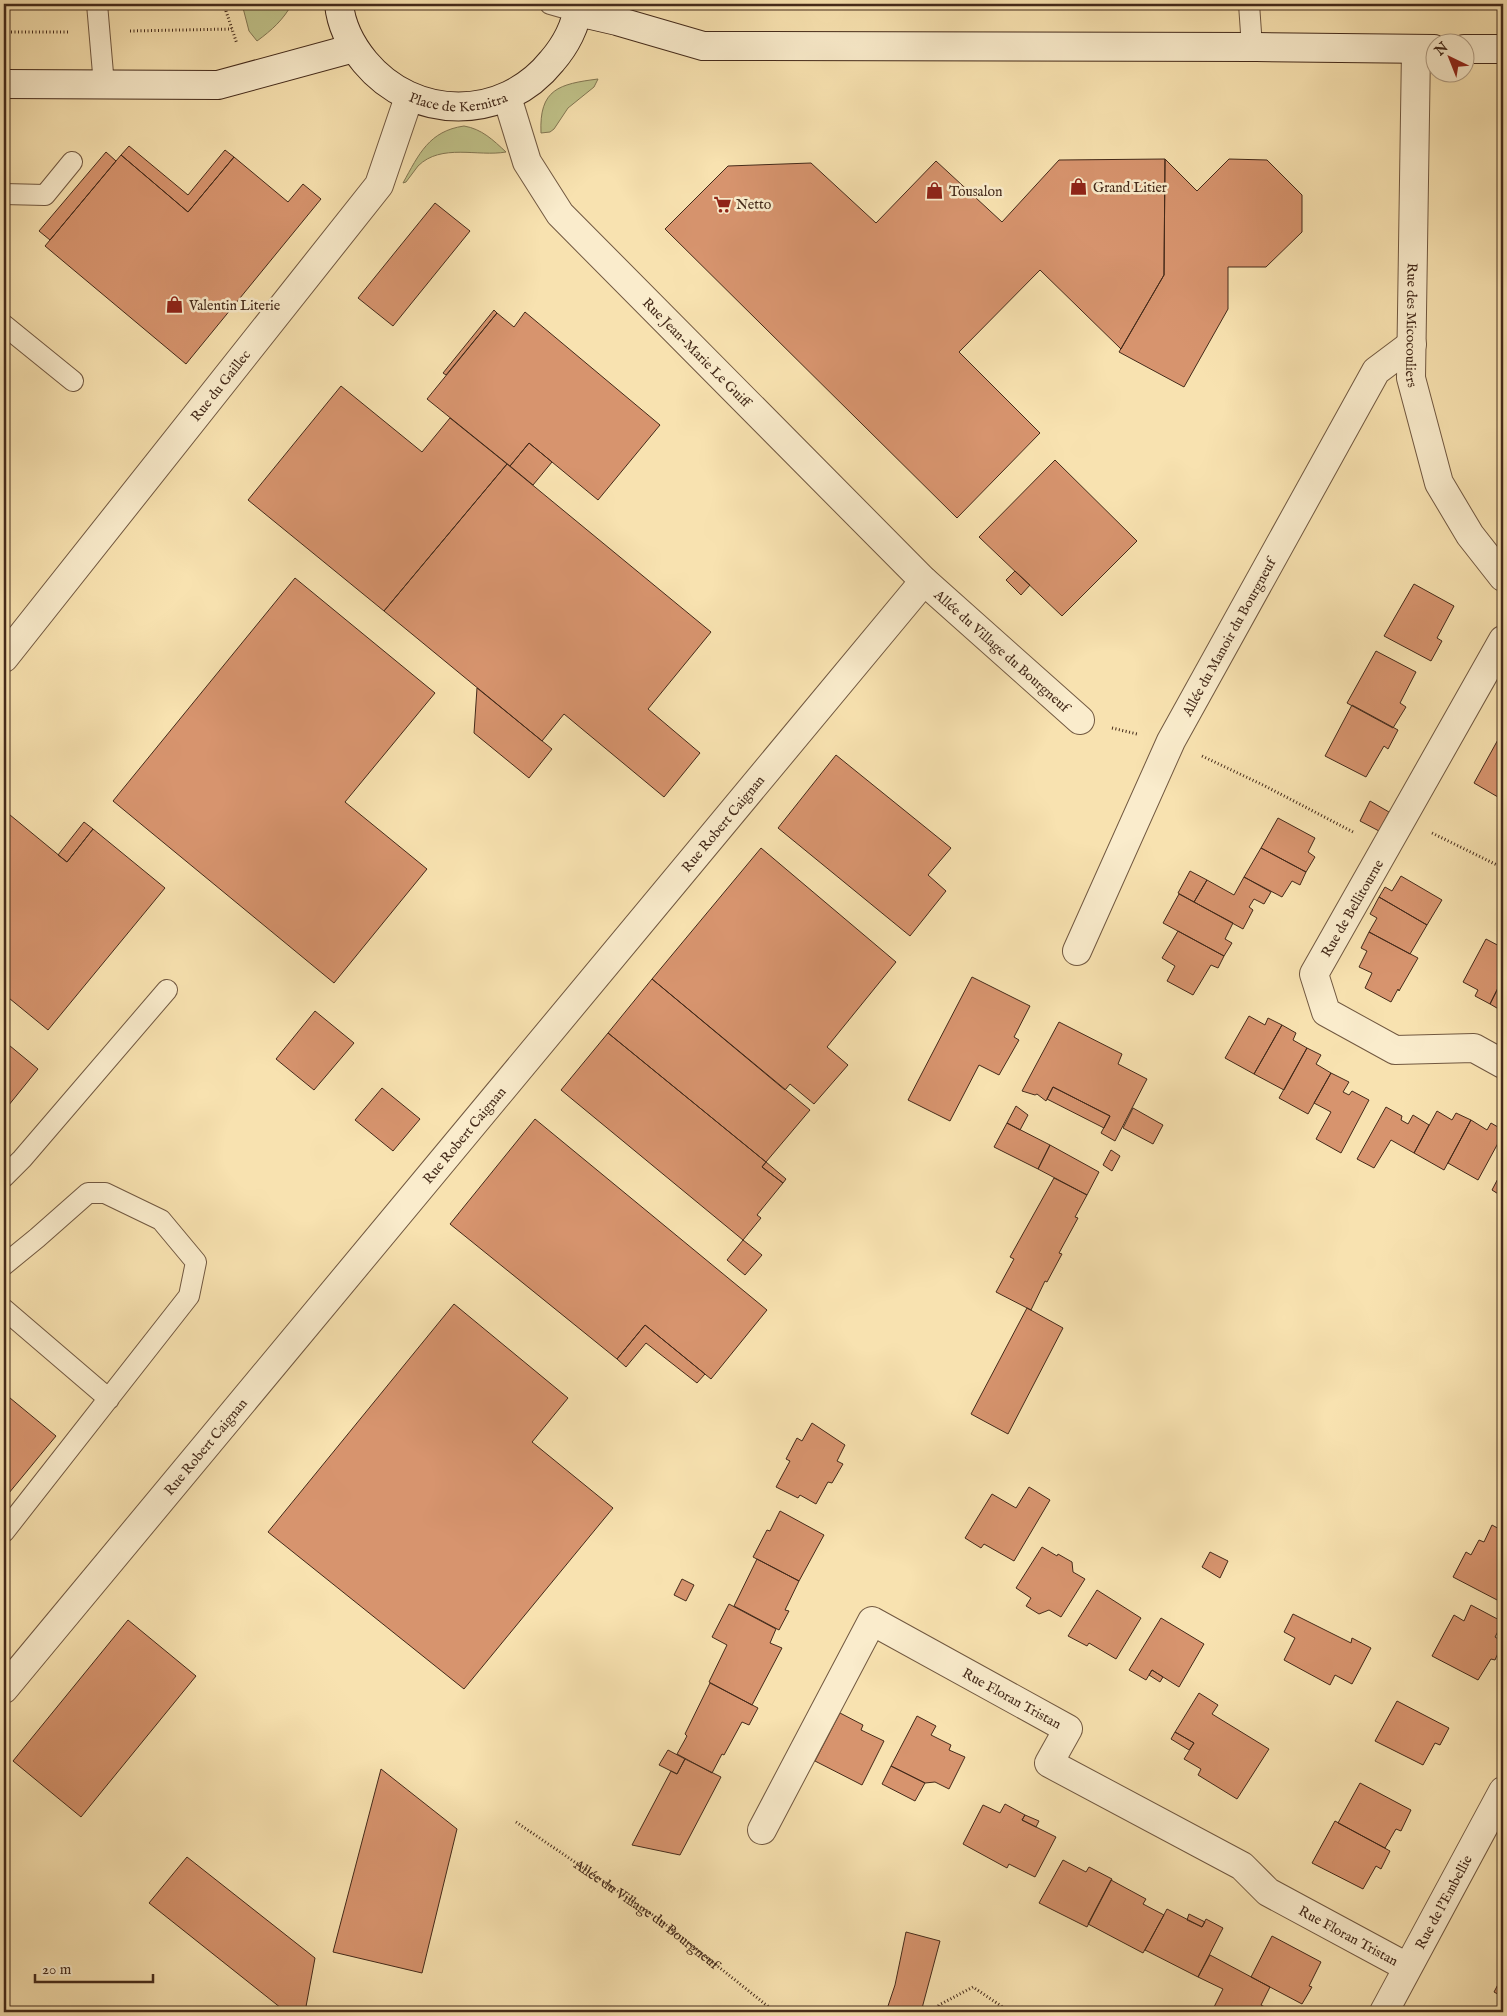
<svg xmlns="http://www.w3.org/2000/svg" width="1507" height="2016" viewBox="0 0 1507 2016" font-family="'IM FELL English',serif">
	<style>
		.green { fill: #c0c289; stroke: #827652 }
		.building { fill: #d7946e; stroke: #442a1a }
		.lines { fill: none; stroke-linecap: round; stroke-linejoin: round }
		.lane-casing { stroke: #715840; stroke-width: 22 }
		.street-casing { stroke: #715840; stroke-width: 30 }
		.secondary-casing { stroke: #442a1a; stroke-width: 30 }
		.path { stroke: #442a1a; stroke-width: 3; stroke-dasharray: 1 2.5; stroke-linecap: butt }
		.lane { stroke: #faeccc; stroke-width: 20 }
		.street { stroke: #faeccc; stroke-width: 28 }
		.secondary { stroke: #faeccc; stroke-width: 28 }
		.labels { text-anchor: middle; stroke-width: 5; stroke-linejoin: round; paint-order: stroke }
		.street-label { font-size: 14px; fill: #442a1a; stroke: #faeccc }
		.poi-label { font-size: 14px; fill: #442a1a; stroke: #faeccc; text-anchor: start }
	</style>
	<rect width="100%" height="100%" fill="#f8e2b0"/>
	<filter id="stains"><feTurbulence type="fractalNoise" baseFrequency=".004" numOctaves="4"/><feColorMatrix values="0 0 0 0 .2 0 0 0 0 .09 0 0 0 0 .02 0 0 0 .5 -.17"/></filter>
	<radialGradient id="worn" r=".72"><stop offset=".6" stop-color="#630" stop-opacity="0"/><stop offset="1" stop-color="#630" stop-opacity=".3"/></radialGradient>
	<!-- green -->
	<path class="green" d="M 242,4 L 292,4 C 283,20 272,30 257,41 L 249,31 Z
		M 598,79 L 594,87 L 568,108 L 554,129 L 550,132 L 541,133 C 539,89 559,84 598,79 Z
		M 464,126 C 482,129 493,140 506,152 C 478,157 441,143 418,166 C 414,171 410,177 406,182 L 403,183 C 419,154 429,131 464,126 Z"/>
	<!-- building -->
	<path class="building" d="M 129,146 L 188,195 L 225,150 L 234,157 L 188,212 L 121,155 Z
		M 106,152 L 116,161 L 50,240 L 39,231 Z
		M 121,155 L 188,212 L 234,157 L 288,202 L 303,184 L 321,199 L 186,364 L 45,246 Z
		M 1165,159 L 1164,275 L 1121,349 L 1040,270 L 959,352 L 1040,433 L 957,518 L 665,229 L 728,166 L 811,163 L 876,223 L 936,161 L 1002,222 L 1059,160 Z
		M 1165,159 L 1197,191 L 1229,159 L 1267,160 L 1302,195 L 1302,232 L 1266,267 L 1228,267 L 1228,309 L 1184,387 L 1119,352 L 1164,275 Z
		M 435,203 L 470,231 L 393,326 L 358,298 Z
		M 494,310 L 497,313 L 446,375 L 443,373 Z
		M 525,312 L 660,425 L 598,500 L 529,443 L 510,466 L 427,399 L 497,313 L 514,327 Z
		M 341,386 L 422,452 L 450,418 L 507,464 L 384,611 L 248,500 Z
		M 529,443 L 552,462 L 533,485 L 510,466 Z
		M 1055,460 L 1137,541 L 1062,616 L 979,537 Z
		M 507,464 L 711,632 L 648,709 L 700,753 L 664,797 L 564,714 L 542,741 L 384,611 Z
		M 1015,571 L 1030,585 L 1021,595 L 1006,580 Z
		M 295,578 L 435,693 L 345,802 L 427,869 L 334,983 L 113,801 Z
		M 1414,584 L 1454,606 L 1437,638 L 1442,641 L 1431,661 L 1384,636 Z
		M 1376,651 L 1416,672 L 1400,703 L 1406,707 L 1393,728 L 1347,703 Z
		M 477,688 L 552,749 L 529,778 L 474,733 Z
		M 1352,705 L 1398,730 L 1388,749 L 1384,746 L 1366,777 L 1325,756 Z
		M 1500,736 L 1503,738 L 1503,800 L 1474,783 Z
		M 836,755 L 951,848 L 928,875 L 946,891 L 910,936 L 778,828 Z
		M 1370,801 L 1389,812 L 1379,831 L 1360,821 Z
		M 4,810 L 67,862 L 93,829 L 165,888 L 48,1030 L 4,994 Z
		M 1278,818 L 1315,838 L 1308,852 L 1315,857 L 1306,872 L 1261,848 Z
		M 84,822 L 93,829 L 67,862 L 58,855 Z
		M 761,848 L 896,962 L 827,1047 L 848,1065 L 814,1104 L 790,1084 L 785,1090 L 652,979 Z
		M 1261,848 L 1306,872 L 1300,885 L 1292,881 L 1282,897 L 1244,877 Z
		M 1190,871 L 1207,880 L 1194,902 L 1178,893 Z
		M 1401,876 L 1442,900 L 1427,925 L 1379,897 L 1385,887 L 1392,891 Z
		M 1244,877 L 1271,892 L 1264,904 L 1254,899 L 1249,907 L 1253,910 L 1243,929 L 1194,902 L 1207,880 L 1234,895 Z
		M 1179,894 L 1233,923 L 1225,939 L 1232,943 L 1224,956 L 1163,923 Z
		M 1379,897 L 1427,925 L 1410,954 L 1369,932 L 1377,918 L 1370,914 Z
		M 1178,931 L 1224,956 L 1218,968 L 1211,965 L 1193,995 L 1167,981 L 1175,966 L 1162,958 Z
		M 1369,932 L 1418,958 L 1399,991 L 1398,989 L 1391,1002 L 1365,988 L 1372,973 L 1359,967 L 1367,951 L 1361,948 Z
		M 1486,939 L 1503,948 L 1503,978 L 1490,1004 L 1475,996 L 1478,990 L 1463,982 Z
		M 972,977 L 1030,1006 L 1014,1037 L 1019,1040 L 999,1075 L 979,1065 L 950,1121 L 908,1100 Z
		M 1503,978 L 1503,1010 L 1502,1011 L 1490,1004 Z
		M 652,979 L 810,1110 L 766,1162 L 608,1033 Z
		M 315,1011 L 354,1043 L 314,1090 L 276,1059 Z
		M 1249,1016 L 1265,1025 L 1268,1018 L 1282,1025 L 1254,1074 L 1225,1058 Z
		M 1059,1022 L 1122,1054 L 1118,1064 L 1147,1079 L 1115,1141 L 1101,1133 L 1110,1116 L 1053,1087 L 1046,1101 L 1037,1094 L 1035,1095 L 1022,1091 Z
		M 1282,1025 L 1296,1033 L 1293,1040 L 1307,1048 L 1284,1090 L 1254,1074 Z
		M 608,1033 L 766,1162 L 762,1167 L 783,1183 L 757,1215 L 761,1218 L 743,1240 L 561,1090 Z
		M 4,1041 L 38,1069 L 4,1111 Z
		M 1307,1048 L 1321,1055 L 1316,1064 L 1331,1073 L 1308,1114 L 1279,1098 Z
		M 1331,1073 L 1349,1082 L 1343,1092 L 1349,1095 L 1352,1091 L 1369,1100 L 1341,1153 L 1316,1139 L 1331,1112 L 1314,1103 Z
		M 1053,1087 L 1110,1116 L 1104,1128 L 1047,1099 Z
		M 382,1088 L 420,1119 L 393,1151 L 355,1120 Z
		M 1016,1106 L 1028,1115 L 1020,1130 L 1007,1123 Z
		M 1386,1107 L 1402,1116 L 1401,1120 L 1408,1124 L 1413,1115 L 1429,1125 L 1414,1153 L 1391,1140 L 1374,1168 L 1357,1159 Z
		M 1133,1108 L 1163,1125 L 1153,1144 L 1123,1128 Z
		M 1437,1111 L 1452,1120 L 1456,1113 L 1471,1120 L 1444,1170 L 1414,1153 Z
		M 535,1119 L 767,1310 L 711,1379 L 645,1325 L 617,1359 L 450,1224 Z
		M 1471,1120 L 1487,1130 L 1491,1123 L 1503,1130 L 1503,1134 L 1478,1180 L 1448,1163 Z
		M 1007,1123 L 1050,1145 L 1038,1169 L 994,1147 Z
		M 1050,1145 L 1099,1172 L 1087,1195 L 1038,1169 Z
		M 1111,1150 L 1120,1156 L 1112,1171 L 1103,1165 Z
		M 766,1162 L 786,1179 L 783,1183 L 762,1167 Z
		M 1503,1169 L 1503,1197 L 1492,1190 Z
		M 1054,1178 L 1087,1195 L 1075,1217 L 1078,1218 L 1059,1253 L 1062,1254 L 1047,1282 L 1045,1281 L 1031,1310 L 996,1292 L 1014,1259 L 1010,1257 Z
		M 743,1240 L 762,1255 L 745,1275 L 727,1260 Z
		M 454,1304 L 568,1398 L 532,1442 L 613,1508 L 464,1689 L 268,1532 Z
		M 1027,1308 L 1063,1328 L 1008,1434 L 971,1414 Z
		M 645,1325 L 705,1374 L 697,1383 L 646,1343 L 626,1367 L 617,1359 Z
		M 4,1393 L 56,1436 L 4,1499 Z
		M 812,1423 L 845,1445 L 837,1461 L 843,1464 L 832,1483 L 828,1482 L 816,1504 L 800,1495 L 798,1498 L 776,1487 L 790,1461 L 786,1459 L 797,1438 L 802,1441 Z
		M 1029,1487 L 1050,1500 L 1014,1561 L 984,1544 L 981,1548 L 965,1538 L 992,1494 L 1016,1508 Z
		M 780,1511 L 824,1535 L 799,1581 L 753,1557 L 767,1530 L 770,1531 Z
		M 1492,1525 L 1503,1531 L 1503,1593 L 1499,1601 L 1453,1577 L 1466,1552 L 1471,1555 L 1479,1540 L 1484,1542 Z
		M 1042,1547 L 1057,1556 L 1058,1554 L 1072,1562 L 1073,1572 L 1085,1579 L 1061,1617 L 1049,1610 L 1039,1614 L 1026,1606 L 1031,1598 L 1016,1588 Z
		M 1210,1552 L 1228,1561 L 1220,1578 L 1202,1567 Z
		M 757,1559 L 799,1581 L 785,1610 L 789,1611 L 779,1630 L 734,1606 Z
		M 682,1579 L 694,1585 L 686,1601 L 674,1595 Z
		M 1097,1590 L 1141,1618 L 1116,1659 L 1089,1643 L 1087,1646 L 1068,1636 Z
		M 729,1604 L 776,1629 L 770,1643 L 782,1648 L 752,1705 L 709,1682 L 727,1645 L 712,1637 Z
		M 1471,1605 L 1503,1622 L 1495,1637 L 1503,1642 L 1495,1660 L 1491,1659 L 1478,1680 L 1432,1656 L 1454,1615 L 1464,1621 Z
		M 1293,1614 L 1351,1643 L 1352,1638 L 1371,1648 L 1352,1684 L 1335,1675 L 1330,1685 L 1284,1660 L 1295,1638 L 1284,1632 Z
		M 1161,1618 L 1204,1644 L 1179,1687 L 1152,1670 L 1146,1680 L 1129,1670 Z
		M 128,1620 L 196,1676 L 81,1817 L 13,1761 Z
		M 1152,1670 L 1163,1677 L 1160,1682 L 1149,1675 Z
		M 710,1683 L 758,1708 L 749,1725 L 742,1722 L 724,1755 L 722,1754 L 712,1773 L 677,1754 L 687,1736 L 685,1734 Z
		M 1199,1693 L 1218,1705 L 1212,1714 L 1269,1749 L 1237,1799 L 1198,1775 L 1201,1769 L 1184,1759 L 1194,1743 L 1175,1732 Z
		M 1397,1701 L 1449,1728 L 1440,1745 L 1435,1743 L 1423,1765 L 1375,1741 Z
		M 840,1713 L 863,1725 L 861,1730 L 884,1741 L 862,1785 L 815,1761 Z
		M 917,1716 L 936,1726 L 931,1735 L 951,1745 L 949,1750 L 965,1757 L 949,1789 L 935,1782 L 925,1783 L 891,1766 Z
		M 1175,1732 L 1194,1743 L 1189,1750 L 1171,1739 Z
		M 668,1750 L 685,1759 L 677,1774 L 659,1765 Z
		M 685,1759 L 721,1777 L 680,1855 L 632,1845 L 671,1771 L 677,1774 Z
		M 891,1766 L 925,1783 L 915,1801 L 882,1784 Z
		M 381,1769 L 457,1829 L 422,1973 L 333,1952 Z
		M 1360,1783 L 1411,1810 L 1401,1831 L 1396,1829 L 1385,1848 L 1338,1823 Z
		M 1005,1804 L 1025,1815 L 1022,1820 L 1056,1837 L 1035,1877 L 1009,1864 L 1007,1868 L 963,1844 L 983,1805 L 1000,1813 Z
		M 1025,1815 L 1039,1821 L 1036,1827 L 1022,1820 Z
		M 1335,1821 L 1390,1851 L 1381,1869 L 1376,1866 L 1363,1889 L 1312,1863 Z
		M 187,1857 L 315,1958 L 305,2012 L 286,2012 L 149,1903 Z
		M 1063,1860 L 1086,1872 L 1089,1867 L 1112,1879 L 1087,1927 L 1039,1903 Z
		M 1111,1880 L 1146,1899 L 1143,1904 L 1164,1915 L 1143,1953 L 1088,1924 Z
		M 1167,1909 L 1202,1927 L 1206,1919 L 1223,1928 L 1198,1977 L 1145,1950 Z
		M 1189,1914 L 1205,1922 L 1202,1927 L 1187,1920 Z
		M 906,1932 L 940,1941 L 921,2012 L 886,2012 L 895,1985 Z
		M 1272,1936 L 1321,1962 L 1309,1986 L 1312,1987 L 1302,2004 L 1251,1977 Z
		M 1210,1955 L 1270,1987 L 1261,2005 L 1274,2012 L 1219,2012 L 1213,2009 L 1223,1989 L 1198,1977 Z
		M 1503,1975 L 1503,1997 L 1494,1992 Z"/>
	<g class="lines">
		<defs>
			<path id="lane" d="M 97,4 L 104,85
				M 550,4 L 578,12
				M 1249,4 L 1252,47
				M 4,194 L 45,195 L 72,162
				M 4,325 L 73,381
				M 4,1177 L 22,1159 L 167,990
				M 4,1265 L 37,1238 L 88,1193 L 105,1193 L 161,1220 L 196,1262 L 189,1296 L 4,1532
				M 4,1309 L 109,1399"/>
			<g id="street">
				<path id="s2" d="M 1416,50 L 1411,378 L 1439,483 L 1470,535 L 1503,577"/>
				<path id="s3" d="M 507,97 L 527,162 L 560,214 L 924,581 L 1080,720"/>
				<path d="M 1503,640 L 1314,974 L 1326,1012 L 1395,1050 L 1474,1048 L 1503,1064"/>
				<path id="s4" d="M 4,658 L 379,185 L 409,97"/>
				<path id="s5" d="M 1077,951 L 1171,741 L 1376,371 L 1412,344"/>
				<path id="s6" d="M 4,1689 L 924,581"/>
				<path id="s7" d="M 762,1830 L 872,1621 L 1068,1729 L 1049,1763 L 1242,1866 L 1268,1892 L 1407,1967"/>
				<path id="s8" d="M 1384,2012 L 1503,1791"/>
			</g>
			<g id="secondary">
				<path id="s9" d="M 339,4 C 341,25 351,45 365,62 C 414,121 503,122 552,61 C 565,46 577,25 578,4"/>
				<path d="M 578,12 L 617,21 L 703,46 L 1256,47 L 1434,49"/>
				<path d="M 1464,49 L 1503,49"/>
				<path d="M 4,84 L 218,85 L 354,48"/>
			</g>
		</defs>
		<!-- lane casing -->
		<use href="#lane" class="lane-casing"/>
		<!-- street casing -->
		<use href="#street" class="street-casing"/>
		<!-- secondary casing -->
		<use href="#secondary" class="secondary-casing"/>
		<!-- path -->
		<g class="path">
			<path d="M 227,4 L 226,11 L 237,44"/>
			<path d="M 130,31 L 232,29"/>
			<path d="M 4,32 L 68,32"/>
			<path d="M 1112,728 L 1137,734"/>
			<path d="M 1202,756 L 1265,786 L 1355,833"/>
			<path d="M 1432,833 L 1503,868"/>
			<path id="s1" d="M 516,1822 L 660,1920 L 775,2012"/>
			<path d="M 935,2012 L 939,2005 L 973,1987 L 1010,2012"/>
		</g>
		<!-- lane -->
		<use href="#lane" class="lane"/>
		<!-- street -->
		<use href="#street" class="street"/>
		<!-- secondary -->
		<use href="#secondary" class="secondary"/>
	</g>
	<!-- icons -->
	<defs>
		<symbol id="shop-bare" viewBox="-9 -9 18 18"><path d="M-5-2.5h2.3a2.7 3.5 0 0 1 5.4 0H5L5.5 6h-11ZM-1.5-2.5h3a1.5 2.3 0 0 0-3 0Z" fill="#8f2418" stroke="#faeccc" stroke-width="2.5" paint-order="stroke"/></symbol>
		<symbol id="supermarket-bare" viewBox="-9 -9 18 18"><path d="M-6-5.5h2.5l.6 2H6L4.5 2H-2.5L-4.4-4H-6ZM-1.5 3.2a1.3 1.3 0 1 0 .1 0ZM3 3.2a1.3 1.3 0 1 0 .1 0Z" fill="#8f2418" stroke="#faeccc" stroke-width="2.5" paint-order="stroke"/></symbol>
	</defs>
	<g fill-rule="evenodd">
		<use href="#shop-bare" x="1066" y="174" width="25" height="25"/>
		<use href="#shop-bare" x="922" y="178" width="25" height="25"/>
		<use href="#supermarket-bare" x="710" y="192" width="25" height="25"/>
		<use href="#shop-bare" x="162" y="292" width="25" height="25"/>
	</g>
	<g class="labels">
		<!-- street labels -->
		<g class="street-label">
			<text dy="5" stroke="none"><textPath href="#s9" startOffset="171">Place de Kernitra</textPath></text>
			<text dy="5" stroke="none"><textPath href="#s2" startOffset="275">Rue des Micocouliers</textPath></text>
			<text dy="5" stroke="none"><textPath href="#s3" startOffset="324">Rue Jean-Marie Le Guiff</textPath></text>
			<text dy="5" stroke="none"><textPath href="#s4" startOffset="348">Rue du Gaillec</textPath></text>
			<text dy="5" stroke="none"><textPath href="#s5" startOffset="349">Allée du Manoir du Bourgneuf</textPath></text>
			<text dy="5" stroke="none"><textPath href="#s3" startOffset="751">Allée du Village du Bourgneuf</textPath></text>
			<text dy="5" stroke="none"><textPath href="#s6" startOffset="1125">Rue Robert Caignan</textPath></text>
			<text transform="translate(1352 908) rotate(-60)" y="5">Rue de Bellitourne</text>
			<text dy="5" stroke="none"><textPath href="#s6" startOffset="720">Rue Robert Caignan</textPath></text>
			<text dy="5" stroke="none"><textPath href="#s6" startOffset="315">Rue Robert Caignan</textPath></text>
			<text dy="5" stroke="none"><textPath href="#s7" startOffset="396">Rue Floran Tristan</textPath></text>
			<text dy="5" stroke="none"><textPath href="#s8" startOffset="125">Rue de l'Embellie</textPath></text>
			<text dy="5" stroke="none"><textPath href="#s1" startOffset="160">Allée du Village du Bourgneuf</textPath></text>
			<text dy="5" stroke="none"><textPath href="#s7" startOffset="846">Rue Floran Tristan</textPath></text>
		</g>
		<!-- poi labels -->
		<g class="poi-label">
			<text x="1093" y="192">Grand Litier</text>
			<text x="949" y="196">Tousalon</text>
			<text x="736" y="209">Netto</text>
			<text x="189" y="310">Valentin Literie</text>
		</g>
	</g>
	<!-- margin -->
	<rect width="1507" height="2016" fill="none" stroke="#f8e2b0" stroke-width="20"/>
	<rect x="5" y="5" width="1497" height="2006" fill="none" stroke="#442a1a" stroke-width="2.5"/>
	<rect x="10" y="10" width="1487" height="1996" fill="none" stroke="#442a1a"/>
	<!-- north arrow -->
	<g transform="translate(1450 58) rotate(317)"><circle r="24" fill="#faeccc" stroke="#b19e85"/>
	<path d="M0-4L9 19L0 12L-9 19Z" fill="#8f2418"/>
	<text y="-8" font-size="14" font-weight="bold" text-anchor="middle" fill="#442a1a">N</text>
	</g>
	<!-- scale -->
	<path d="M35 1974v8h118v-8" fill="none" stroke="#442a1a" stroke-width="2.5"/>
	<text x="42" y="1974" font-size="15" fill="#442a1a" stroke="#faeccc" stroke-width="4" paint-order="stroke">20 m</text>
	<rect width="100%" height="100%" filter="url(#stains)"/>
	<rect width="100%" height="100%" fill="url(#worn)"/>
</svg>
